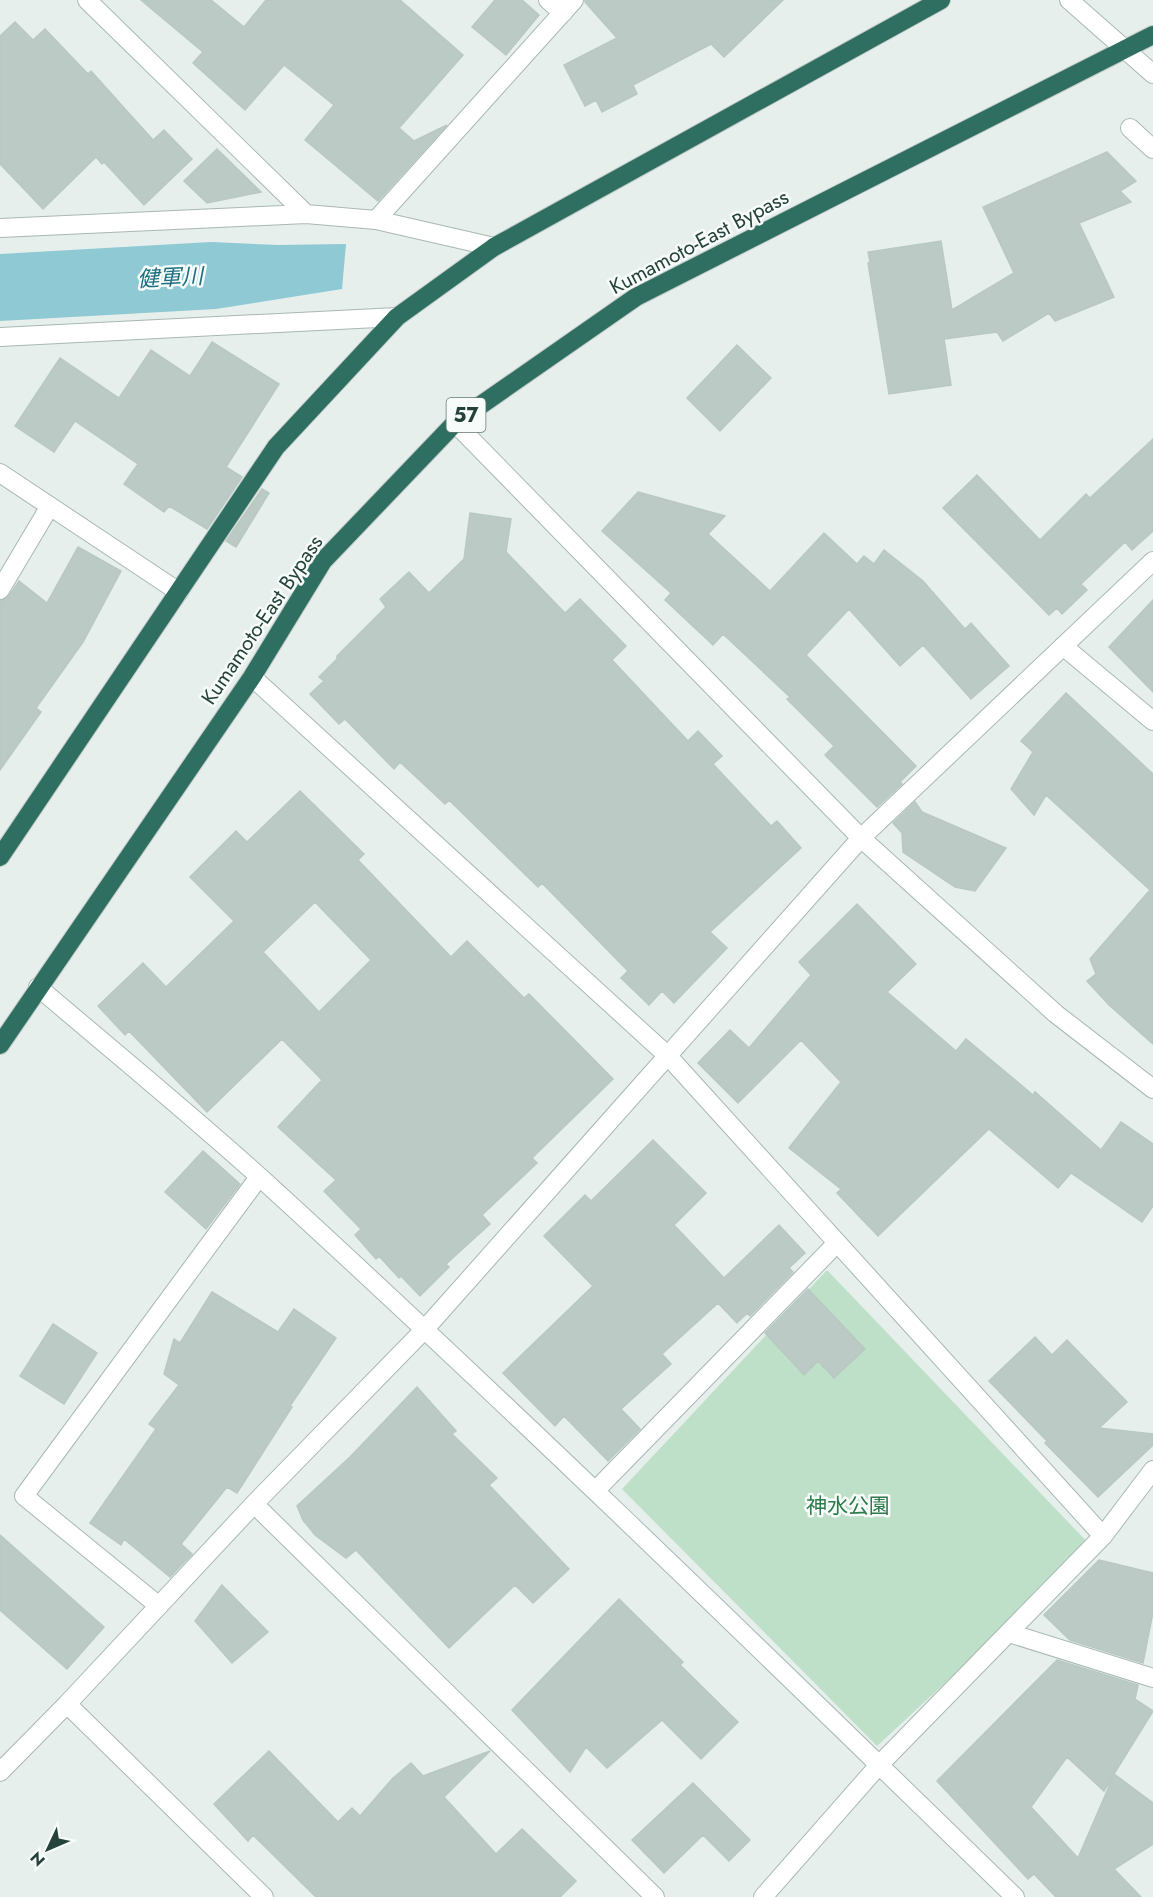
<svg xmlns="http://www.w3.org/2000/svg" width="1153" height="1897" viewBox="0 0 1153 1897" font-family="Jost,'Noto Sans JP',sans-serif">
	<style>
		.green { fill: #bfe0c8 }
		.water { fill: #8ec9d4 }
		.building { fill: #bbcac4; stroke: #b8c9c2; stroke-width: 1.5; fill-rule: evenodd }
		.lines { fill: none; stroke-linecap: round; stroke-linejoin: round }
		.minor-casing { stroke: #a8b8b2; stroke-width: 20 }
		.highway-casing { stroke: #c2cac8; stroke-width: 20 }
		.minor { stroke: #fff; stroke-width: 18 }
		.highway { stroke: #2f6f62; stroke-width: 18 }
		.labels { text-anchor: middle; stroke-width: 5; stroke-linejoin: round; paint-order: stroke }
		.shield { fill: #f7fbf9; stroke: #637a73; stroke-width: 1.5 }
		.shield-label { font-size: 20px; font-weight: bold; fill: #24423a }
		.street-label { font-size: 21px; fill: #24423a; stroke: #f7fbf9 }
		.park-label { font-size: 21px; fill: #2d7a4b; stroke: #f7fbf9 }
		.water-label { font-size: 22px; font-style: italic; fill: #1c6f80; stroke: #f7fbf9 }
	</style>
	<rect width="100%" height="100%" fill="#e6efeb"/>
	<!-- green -->
	<path class="green" d="M 827,1270 L 1092,1547 L 877,1746 L 622,1489 Z"/>
	<!-- water -->
	<path class="water" d="M 211,242 L 278,245 L 346,244 L 342,289 L 216,309 L 0,321 L 0,254 Z"/>
	<!-- building -->
	<path class="building" d="M 141,0 L 211,0 L 244,27 L 266,0 L 400,0 L 463,55 L 399,128 L 414,141 L 447,125 L 378,201 L 305,140 L 334,105 L 284,65 L 245,110 L 193,63 L 203,52 Z
		M 495,0 L 522,0 L 539,15 L 506,55 L 472,27 Z
		M 585,0 L 783,0 L 724,57 L 711,44 L 633,85 L 637,94 L 602,112 L 596,100 L 585,106 L 564,65 L 617,38 L 585,2 Z
		M 15,22 L 33,40 L 45,29 L 88,74 L 91,71 L 153,140 L 164,130 L 192,159 L 144,205 L 104,162 L 102,164 L 96,157 L 43,209 L 0,164 L 0,36 Z
		M 217,149 L 261,192 L 207,203 L 184,181 Z
		M 1107,152 L 1136,181 L 1120,191 L 1131,202 L 1079,223 L 1114,297 L 1055,321 L 1049,313 L 1003,341 L 997,332 L 944,339 L 951,385 L 889,394 L 868,263 L 870,262 L 868,252 L 941,241 L 952,310 L 1014,273 L 983,207 Z
		M 212,342 L 279,384 L 226,467 L 242,477 L 207,529 L 169,506 L 164,512 L 124,484 L 138,464 L 75,421 L 54,452 L 15,426 L 60,358 L 119,398 L 151,350 L 190,376 Z
		M 737,345 L 771,378 L 720,431 L 687,398 Z
		M 1153,439 L 1153,531 L 1132,550 L 1125,542 L 1081,584 L 1087,590 L 1062,614 L 1057,608 L 1049,615 L 943,508 L 977,475 L 1040,540 L 1086,494 L 1090,498 Z
		M 262,489 L 269,493 L 236,547 L 226,541 Z
		M 638,492 L 725,516 L 708,534 L 770,591 L 824,533 L 857,564 L 864,556 L 874,564 L 884,550 L 923,581 L 965,629 L 971,623 L 1009,666 L 971,699 L 923,645 L 900,666 L 849,609 L 806,655 L 916,766 L 900,782 L 902,784 L 877,807 L 825,755 L 834,746 L 787,699 L 790,697 L 723,634 L 713,645 L 665,600 L 671,593 L 602,531 Z
		M 470,513 L 511,519 L 506,552 L 565,613 L 580,599 L 626,646 L 612,660 L 688,741 L 698,731 L 722,756 L 713,764 L 771,826 L 777,821 L 801,848 L 710,932 L 727,948 L 674,1003 L 662,991 L 649,1005 L 621,978 L 628,971 L 542,883 L 538,887 L 449,800 L 445,804 L 400,762 L 394,769 L 345,719 L 339,724 L 310,694 L 324,681 L 319,677 L 337,659 L 337,656 L 386,607 L 380,599 L 409,572 L 429,593 L 464,559 Z
		M 78,547 L 121,571 L 83,642 L 36,708 L 41,712 L 0,770 L 0,601 L 9,596 L 19,581 L 47,603 Z
		M 1153,600 L 1153,692 L 1109,647 Z
		M 1066,693 L 1153,774 L 1153,1044 L 1109,1005 L 1087,981 L 1096,974 L 1090,959 L 1150,890 L 1046,795 L 1034,815 L 1011,789 L 1033,752 L 1021,741 Z
		M 300,791 L 364,854 L 358,860 L 451,957 L 467,941 L 524,998 L 529,994 L 613,1079 L 532,1158 L 537,1163 L 482,1215 L 490,1224 L 446,1264 L 449,1267 L 420,1296 L 401,1276 L 399,1278 L 379,1256 L 376,1259 L 355,1235 L 361,1229 L 324,1191 L 336,1180 L 278,1127 L 322,1080 L 282,1039 L 207,1112 L 129,1031 L 125,1035 L 98,1006 L 143,963 L 166,987 L 234,921 L 190,877 L 236,831 L 247,842 ZM 315,902 L 371,960 L 319,1012 L 263,952 Z
		M 915,802 L 922,812 L 1006,848 L 975,891 L 955,887 L 903,852 L 902,833 L 893,823 Z
		M 857,904 L 916,964 L 887,992 L 956,1051 L 966,1039 L 1033,1095 L 1035,1092 L 1101,1150 L 1121,1122 L 1153,1144 L 1153,1206 L 1142,1222 L 1071,1173 L 1058,1188 L 989,1129 L 878,1236 L 837,1193 L 841,1189 L 789,1148 L 841,1082 L 801,1040 L 738,1103 L 698,1063 L 730,1030 L 749,1048 L 811,975 L 799,962 Z
		M 653,1140 L 706,1193 L 674,1225 L 724,1278 L 779,1225 L 805,1253 L 789,1268 L 793,1272 L 750,1316 L 747,1313 L 737,1323 L 718,1303 L 662,1354 L 671,1364 L 621,1409 L 640,1429 L 608,1461 L 564,1416 L 555,1426 L 503,1373 L 593,1286 L 544,1236 L 585,1195 L 591,1201 Z
		M 203,1151 L 240,1184 L 206,1229 L 165,1192 Z
		M 808,1289 L 865,1349 L 834,1378 L 818,1361 L 804,1375 L 765,1333 Z
		M 212,1292 L 278,1332 L 294,1309 L 336,1338 L 290,1406 L 292,1407 L 237,1493 L 227,1487 L 181,1544 L 192,1554 L 170,1577 L 124,1539 L 121,1545 L 90,1523 L 156,1429 L 149,1424 L 179,1385 L 164,1374 L 174,1339 L 180,1343 Z
		M 53,1324 L 97,1353 L 64,1404 L 20,1376 Z
		M 1035,1337 L 1052,1355 L 1067,1340 L 1127,1402 L 1099,1428 L 1153,1434 L 1153,1445 L 1098,1497 L 1045,1443 L 1047,1441 L 989,1381 Z
		M 417,1387 L 456,1431 L 452,1434 L 497,1478 L 489,1485 L 569,1569 L 533,1603 L 515,1585 L 449,1648 L 356,1550 L 346,1558 L 315,1535 L 303,1520 L 297,1506 L 350,1457 Z
		M 0,1535 L 104,1627 L 67,1669 L 0,1610 Z
		M 1099,1560 L 1153,1573 L 1153,1612 L 1143,1663 L 1070,1640 L 1044,1615 Z
		M 222,1585 L 268,1632 L 232,1663 L 195,1621 Z
		M 619,1599 L 683,1662 L 680,1665 L 738,1722 L 701,1759 L 662,1720 L 607,1768 L 586,1747 L 570,1772 L 512,1710 Z
		M 1057,1660 L 1138,1685 L 1135,1699 L 1153,1711 L 1114,1774 L 1153,1803 L 1153,1844 L 1114,1869 L 1141,1897 L 1056,1897 L 1034,1874 L 1028,1879 L 937,1781 ZM 1067,1757 L 1104,1791 L 1114,1775 L 1078,1858 L 1031,1807 Z
		M 269,1751 L 338,1822 L 352,1808 L 360,1816 L 393,1778 L 411,1763 L 423,1776 L 490,1751 L 444,1797 L 496,1854 L 522,1829 L 576,1881 L 560,1897 L 316,1897 L 253,1835 L 248,1841 L 214,1804 Z
		M 693,1783 L 750,1840 L 729,1861 L 703,1835 L 664,1873 L 632,1840 Z"/>
	<g class="lines">
		<defs>
			<path id="minor" d="M 87,0 L 306,214 L 376,220 L 494,247
				M 548,0 L 563,13
				M 1069,0 L 1153,74
				M 1130,128 L 1153,149
				M 376,220 L 574,0
				M 0,228 L 306,214
				M 0,337 L 397,317
				M 455,423 L 861,838 L 1056,1014 L 1153,1089
				M 0,473 L 179,592
				M 0,590 L 50,506
				M 1063,646 L 1153,721
				M 252,677 L 668,1056 L 1103,1536
				M 38,987 C 113,1051 189,1113 262,1179 C 518,1413 766,1655 1015,1897
				M 596,1490 L 837,1243
				M 254,1504 L 655,1897
				M 159,1606 L 24,1496 L 259,1177
				M 1009,1633 L 1153,1678
				M 67,1704 L 264,1897
				M 0,1772 L 67,1704 L 254,1504 L 424,1330 L 861,838 L 1153,561
				M 763,1897 L 879,1765 L 1103,1536 L 1153,1470"/>
			<path id="highway" d="M 0,857 L 276,447 L 397,317 L 494,247 L 941,0
				M 0,1045 L 252,677 L 323,561 L 455,423 L 636,297 L 1153,35"/>
		</defs>
		<!-- minor casing -->
		<use href="#minor" class="minor-casing"/>
		<!-- highway casing -->
		<use href="#highway" class="highway-casing"/>
		<!-- minor -->
		<use href="#minor" class="minor"/>
		<!-- highway -->
		<use href="#highway" class="highway"/>
	</g>
	<g class="labels">
		<!-- shield labels -->
		<rect class="shield" x="446.5" y="398" width="39" height="34" rx="4.5"/>
		<g class="shield-label">
			<text x="466" y="422">57</text>
		</g>
		<!-- street labels -->
		<g class="street-label">
			<text transform="translate(699 242) rotate(-28)" y="7">Kumamoto-East Bypass</text>
			<text transform="translate(262 620) rotate(-56)" y="7">Kumamoto-East Bypass</text>
		</g>
		<!-- park labels -->
		<g class="park-label">
			<text x="848" y="1513">神水公園</text>
		</g>
		<!-- water labels -->
		<g class="water-label">
			<text transform="translate(170 277) rotate(-3)" y="8">健軍川</text>
		</g>
	</g>
	<!-- north arrow -->
	<g transform="translate(48 1849) rotate(226)" stroke="#f7fbf9" stroke-width="4.5" paint-order="stroke">
	<path d="M0-4.5L10 22L0 15L-10 22Z" fill="#24423a"/>
	<text y="-9" font-size="16" font-weight="bold" text-anchor="middle" fill="#24423a">N</text>
	</g>
</svg>
